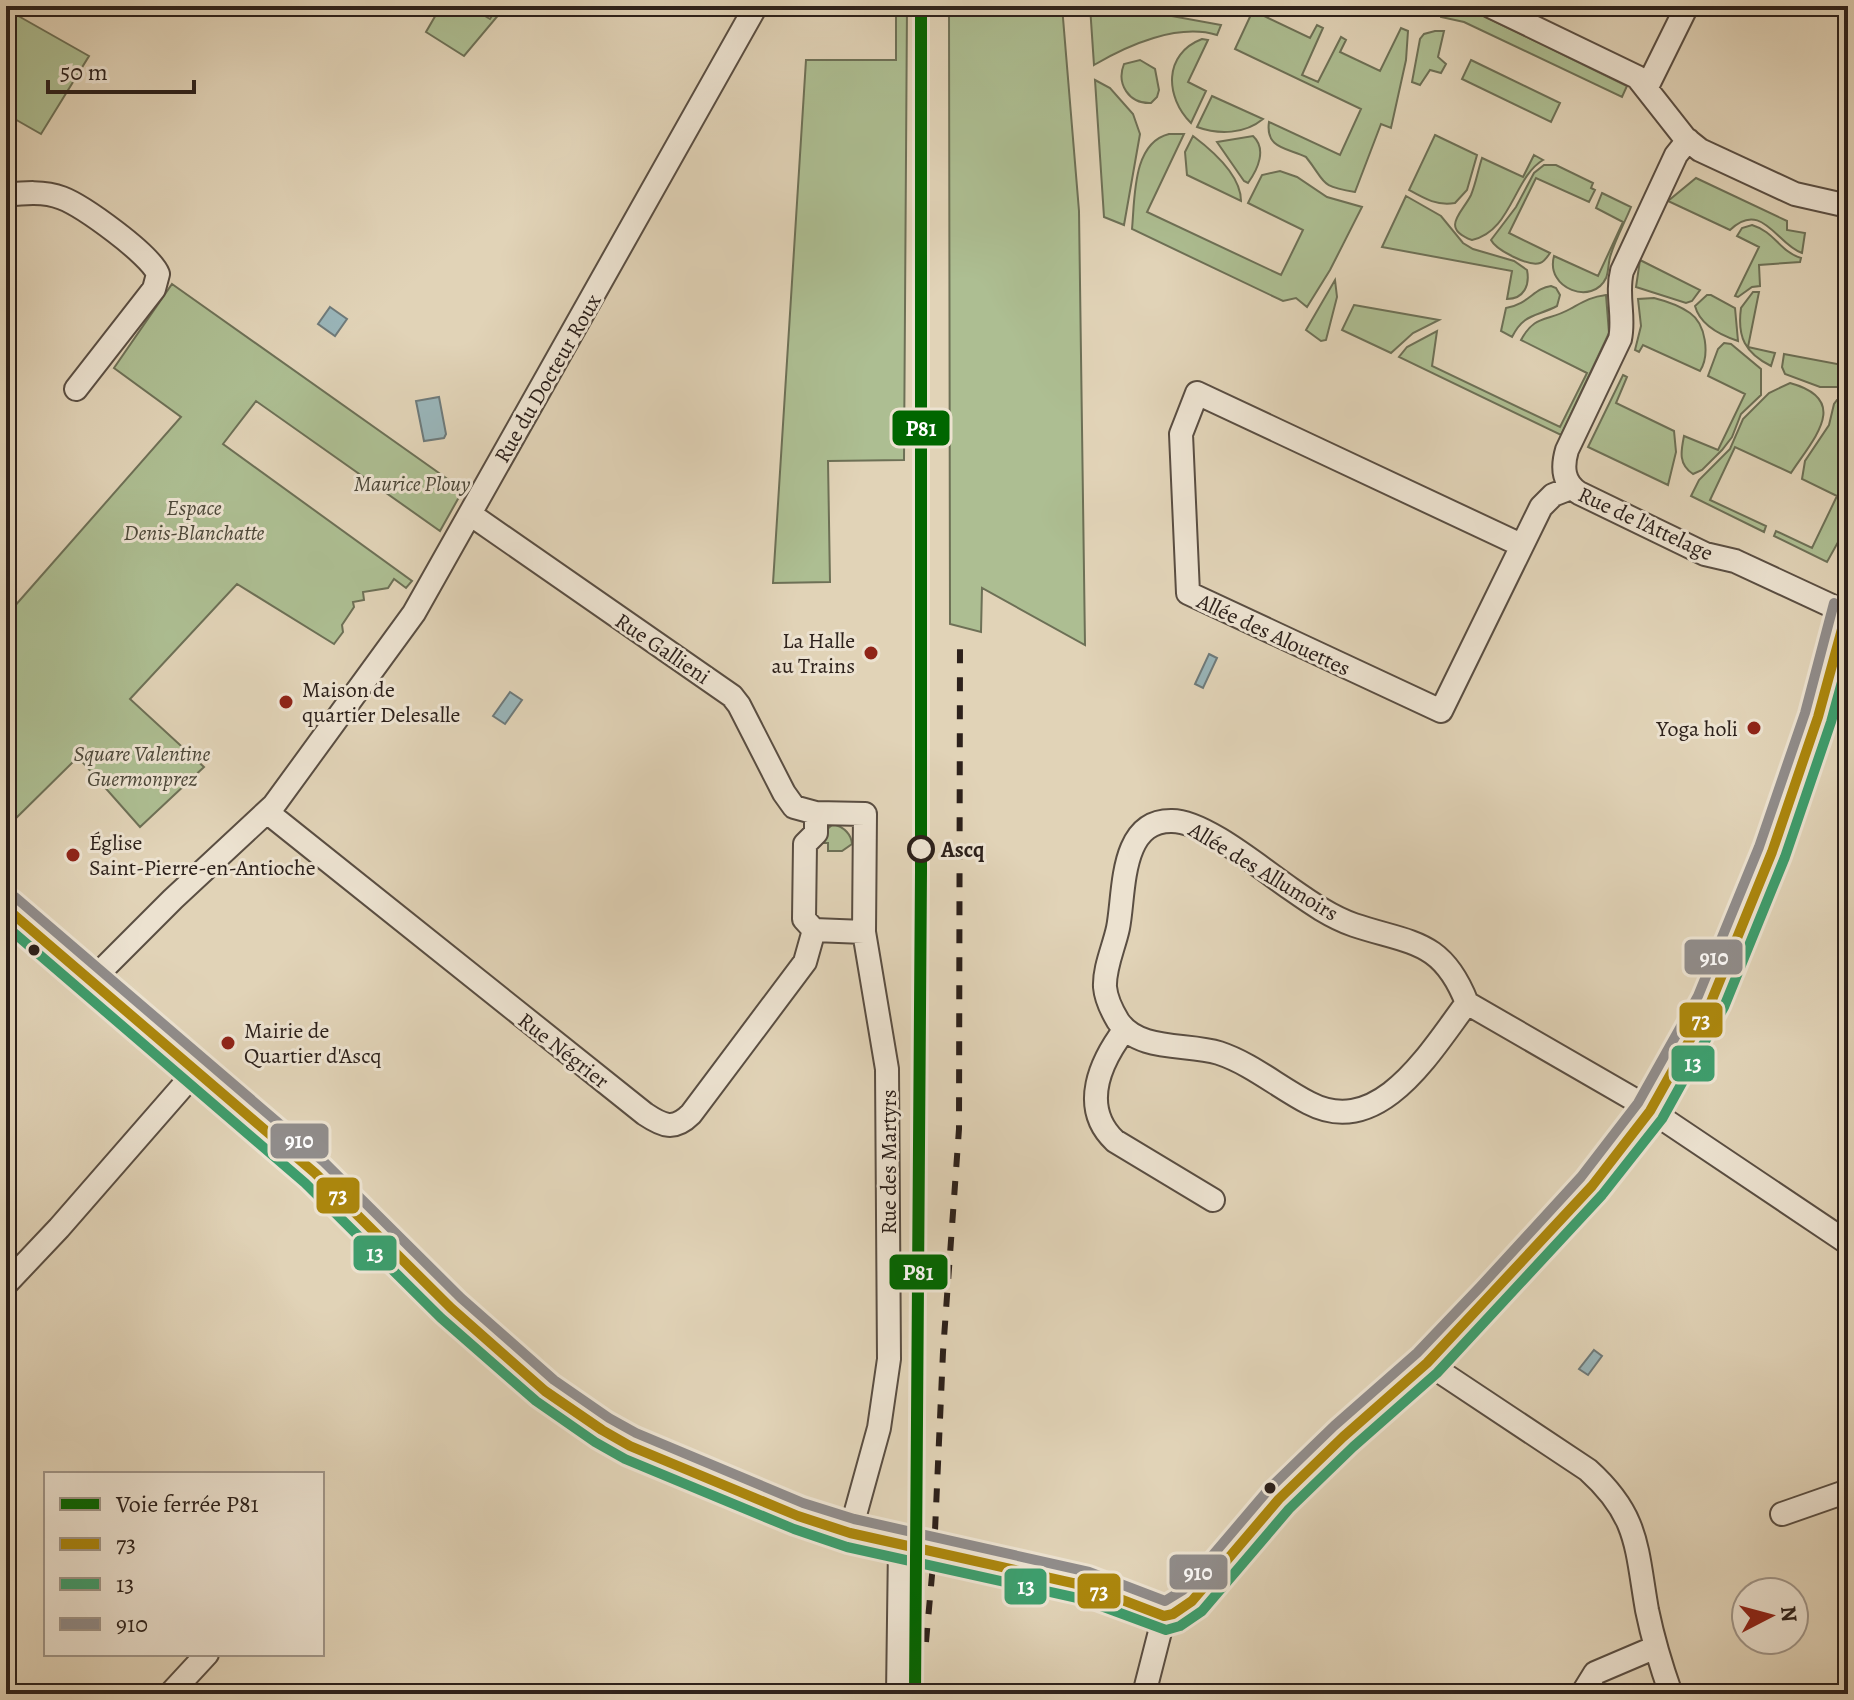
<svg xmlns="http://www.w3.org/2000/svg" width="1854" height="1700" viewBox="0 0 1854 1700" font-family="Alegreya,serif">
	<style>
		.green { fill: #adbe92; stroke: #6d7056; stroke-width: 2 }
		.water { fill: #99b5b9; stroke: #6e7a7a; stroke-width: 2 }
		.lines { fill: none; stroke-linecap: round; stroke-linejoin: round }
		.minor-casing { stroke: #5a4e42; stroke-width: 26 }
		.tertiary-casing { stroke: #5a4e42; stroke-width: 32 }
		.minor { stroke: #ece2d0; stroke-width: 22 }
		.tertiary { stroke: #ece2d0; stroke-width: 28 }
		.rail { stroke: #2d211b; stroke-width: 6; stroke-dasharray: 14 14; stroke-linecap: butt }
		.bus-1-casing { stroke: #ece2d0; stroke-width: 16 }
		.bus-2-casing { stroke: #ece2d0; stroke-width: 16 }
		.bus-3-casing { stroke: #ece2d0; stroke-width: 16 }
		.bus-1 { stroke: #ab860d; stroke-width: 10 }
		.bus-2 { stroke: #3e9d6c; stroke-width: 10 }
		.bus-3 { stroke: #908c8a; stroke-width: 10 }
		.rail-1-casing { stroke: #ece2d0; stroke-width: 18 }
		.rail-1 { stroke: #060; stroke-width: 12 }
		.poi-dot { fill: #8f2418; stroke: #ece2d0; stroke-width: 3 }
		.stop-dot { fill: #ece2d0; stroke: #2d211b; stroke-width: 4 }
		.bus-dot { fill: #2d211b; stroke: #ece2d0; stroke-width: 3 }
		.labels { text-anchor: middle; stroke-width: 6; stroke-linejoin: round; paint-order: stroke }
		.street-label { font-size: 22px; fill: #2d211b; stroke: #ece2d0 }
		.park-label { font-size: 22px; font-style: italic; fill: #4d4839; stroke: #ece2d0 }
		.poi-label { font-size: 22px; fill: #2d211b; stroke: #ece2d0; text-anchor: start }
		.stop-label { font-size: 22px; font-weight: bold; fill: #2d211b; stroke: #ece2d0; text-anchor: start }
		.line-badge { stroke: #ece2d0; stroke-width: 3 }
		.badge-label { font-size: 22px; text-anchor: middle; font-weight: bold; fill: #fff }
	</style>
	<rect width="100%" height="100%" fill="#e1d3b7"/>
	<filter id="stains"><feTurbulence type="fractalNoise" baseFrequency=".0025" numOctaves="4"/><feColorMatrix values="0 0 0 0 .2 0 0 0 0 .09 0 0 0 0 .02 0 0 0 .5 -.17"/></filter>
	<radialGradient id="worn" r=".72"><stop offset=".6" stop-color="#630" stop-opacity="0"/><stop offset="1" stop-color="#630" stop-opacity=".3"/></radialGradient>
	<!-- green -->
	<path class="green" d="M 441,6 L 468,6 L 490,19 L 498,6 L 506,6 L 464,56 L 426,32 Z
		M 896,6 L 907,6 L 904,460 L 828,461 L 830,582 L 773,583 L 806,60 L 896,60 Z
		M 949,6 L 1062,6 L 1079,211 L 1085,645 L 982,588 L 981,632 L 950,624 Z
		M 1090,6 L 1117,6 L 1221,25 L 1217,35 C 1178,23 1128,45 1094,65 Z
		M 1255,6 L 1265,6 L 1262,15 L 1310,38 L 1317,25 L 1323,28 L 1302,75 L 1318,82 L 1341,37 L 1346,40 L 1340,52 L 1380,71 L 1401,28 L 1408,31 L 1406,60 L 1391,128 L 1381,124 L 1355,192 C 1318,186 1327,183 1306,157 C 1288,148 1265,149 1269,122 L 1340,155 L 1361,109 L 1235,49 Z
		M 1441,6 L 1463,6 L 1627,86 L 1622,97 L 1464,22 L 1441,17 Z
		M 6,9 L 89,56 L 41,134 L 6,114 Z
		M 1435,31 L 1444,31 L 1438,57 L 1446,64 L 1441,73 L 1430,70 L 1420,85 L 1412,82 L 1420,39 L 1424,34 Z
		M 1202,39 L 1208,40 L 1188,82 L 1206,91 L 1191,123 C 1165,97 1163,54 1202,39 Z
		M 1140,60 L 1155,69 L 1159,90 L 1157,97 L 1151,103 C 1129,104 1116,84 1124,64 Z
		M 1471,60 L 1560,103 L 1551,122 L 1462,79 Z
		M 1095,80 L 1110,88 L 1133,114 L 1140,134 L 1124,225 L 1104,217 Z
		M 1212,96 L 1263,119 C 1245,134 1219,135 1197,127 Z
		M 1169,134 L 1184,134 L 1147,212 L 1281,275 L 1303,230 L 1248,203 L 1262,175 L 1280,171 L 1297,177 L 1327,197 L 1362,207 L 1330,270 L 1307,307 L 1296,298 L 1283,301 L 1132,229 C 1135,199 1132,143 1169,134 Z
		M 1435,135 L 1477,155 L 1467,190 L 1455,203 C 1437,206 1425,199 1409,190 Z
		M 1193,136 C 1213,151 1241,175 1241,201 L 1187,175 L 1185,152 Z
		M 1253,136 C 1267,149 1258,169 1248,183 L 1244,181 L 1217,142 Z
		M 1534,155 L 1543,160 C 1514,177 1511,232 1472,240 C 1439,228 1463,212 1471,195 C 1476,183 1478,170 1482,158 L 1523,177 Z
		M 1544,165 L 1556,165 L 1593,183 L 1591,188 L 1595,190 L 1589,202 L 1536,178 L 1509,233 L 1550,253 C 1548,256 1544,262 1540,263 C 1529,267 1496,250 1491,240 L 1516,207 L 1534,173 Z
		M 1696,178 L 1787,221 L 1787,230 L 1805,233 L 1802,253 C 1777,245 1762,199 1730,230 L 1668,201 Z
		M 1602,193 L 1631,207 C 1625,222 1616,238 1611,254 C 1608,261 1609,271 1606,278 C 1593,306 1545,289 1554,256 L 1598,276 L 1623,222 L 1596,208 Z
		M 1406,196 L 1441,216 L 1463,243 L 1473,249 L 1514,261 L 1527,270 C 1530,285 1524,299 1507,299 L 1512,271 L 1382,247 Z
		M 1752,225 C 1775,232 1779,251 1801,258 L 1800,262 L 1759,265 L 1760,286 L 1752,287 L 1738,297 L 1735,296 L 1759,247 L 1737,236 L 1742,228 Z
		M 1640,260 L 1700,290 L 1692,301 L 1686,303 L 1636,287 Z
		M 1335,280 L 1337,297 L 1326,340 L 1321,341 L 1306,330 Z
		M 172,284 L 463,490 L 440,531 L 256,401 L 223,444 L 412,581 L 406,588 L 394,579 L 388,588 L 363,592 L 364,600 L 353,602 L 354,607 L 342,625 L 343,632 L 334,644 L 237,584 L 130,699 L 204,767 L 140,827 L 78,757 L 6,828 L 6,616 L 181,417 L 114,368 Z
		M 1551,286 L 1556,288 L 1560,295 L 1557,306 C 1536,317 1524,313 1512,337 L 1501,331 L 1506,308 C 1529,304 1534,288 1551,286 Z
		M 1753,292 L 1759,292 L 1748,347 L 1775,353 L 1771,366 C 1745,353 1737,337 1741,308 Z
		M 1606,295 L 1609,333 L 1561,435 L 1399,357 L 1407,347 L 1437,331 L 1432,366 L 1560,427 L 1587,373 L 1521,340 C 1535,314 1547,322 1570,309 C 1583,302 1590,297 1606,295 Z
		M 1707,295 L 1711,295 L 1735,308 L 1738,341 C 1720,335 1700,325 1695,306 Z
		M 1654,298 C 1666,301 1680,306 1690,313 C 1706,324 1710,355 1700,371 L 1643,345 L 1639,352 L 1635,350 L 1641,326 L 1638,299 Z
		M 1354,305 L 1439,320 L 1413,333 L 1391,353 L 1342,330 Z
		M 1724,343 L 1731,344 L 1761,369 L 1761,395 L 1741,414 L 1732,437 L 1722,450 L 1702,470 L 1693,474 C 1678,464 1681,451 1684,436 L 1718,450 L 1745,394 L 1708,376 L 1718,349 Z
		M 1784,354 L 1848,366 L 1848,387 L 1820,387 L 1785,374 L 1782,367 Z
		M 1623,375 L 1627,377 L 1616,403 L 1674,431 L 1676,452 L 1668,485 L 1588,447 Z
		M 1790,383 C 1852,400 1813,439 1791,473 L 1735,447 L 1710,500 L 1766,526 L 1764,532 L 1691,496 L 1699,480 L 1730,449 L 1743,419 L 1769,393 Z
		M 1837,400 L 1848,400 L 1848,502 L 1842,535 L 1827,562 L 1774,536 L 1776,531 L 1812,548 L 1837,496 L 1802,479 L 1805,461 L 1829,425 L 1834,404 Z
		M 833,824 C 843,827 851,833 852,844 L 842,851 L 828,851 L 828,843 L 812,843 Z"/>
	<!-- water -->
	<path class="water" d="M 330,307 L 347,319 L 335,336 L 318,324 Z
		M 439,397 L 446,434 L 444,438 L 424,441 L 416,401 Z
		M 1209,654 L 1217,658 L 1203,688 L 1195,684 Z
		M 510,692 L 522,700 L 505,724 L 493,716 Z
		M 1594,1350 L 1602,1356 L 1588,1375 L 1579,1369 Z"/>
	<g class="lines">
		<defs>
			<path id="minor" d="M 1490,6 L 1637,77 L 1685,138 L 1700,150 L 1795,194 L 1848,206
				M 1647,87 L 1687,6
				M 1688,140 L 1676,155 L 1622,271 C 1616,294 1625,317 1620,339 L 1567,450 C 1562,467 1563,483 1579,493 L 1705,554 L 1735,561 L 1847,613
				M 6,195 C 24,193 44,191 62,198 C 83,206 150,254 158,274 L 154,289 L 76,389
				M 470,514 L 732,696 L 739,705 L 784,793 L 794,807 L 816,813 L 865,814 L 864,932 L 887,1069 L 889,1359 L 879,1428 L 850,1533
				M 1521,545 L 1197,393 L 1181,434 L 1188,593 L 1441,711 L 1541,507 L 1553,495 L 1571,488
				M 267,812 L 645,1114 C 663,1126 674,1131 691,1114 L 805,962 L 814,930
				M 816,813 L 816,833 L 805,844 L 804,919 L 814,930 L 864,932
				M 90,982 L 173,899 L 274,805 L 414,613 L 756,6
				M 1467,1003 C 1431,1050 1380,1140 1309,1103 C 1278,1087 1252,1064 1219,1053 C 1187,1043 1139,1052 1118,1021 C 1112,1011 1106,999 1105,987 C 1104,968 1114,947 1118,928 C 1125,893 1119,820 1172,821 C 1205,821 1263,870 1291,889 C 1311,903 1331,917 1354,925 C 1411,944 1442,939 1467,1003 L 1635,1100 L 1848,1243
				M 1125,1029 C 1101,1061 1079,1107 1115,1141 L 1213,1200
				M 6,1284 L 59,1228 L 196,1071
				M 1427,1363 L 1588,1470 C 1639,1516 1636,1547 1647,1610 C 1653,1639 1661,1666 1671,1694
				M 1782,1514 L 1848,1491
				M 170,1694 L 207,1654
				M 898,1694 L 900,1546
				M 1144,1694 L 1164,1616
				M 1582,1694 L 1595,1673 L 1656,1647"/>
			<path id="tertiary" d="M 6,908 L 315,1173 L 451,1308 L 545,1391 L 602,1430 L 630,1446 L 798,1516 L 850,1533 L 1086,1586 L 1164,1616 L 1173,1614 L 1192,1601 L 1279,1499 L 1343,1437 L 1427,1363 L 1490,1297 L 1592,1186 L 1650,1111 L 1711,1002 L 1772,852 L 1818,717 L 1848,607"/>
		</defs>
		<!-- minor casing -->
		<use href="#minor" class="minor-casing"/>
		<!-- tertiary casing -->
		<use href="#tertiary" class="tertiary-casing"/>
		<!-- minor -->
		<use href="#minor" class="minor"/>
		<!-- tertiary -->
		<use href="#tertiary" class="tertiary"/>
		<!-- rail -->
		<path class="rail" d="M 926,1642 L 934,1553 L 943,1352 L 959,1129 L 960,645"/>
		<defs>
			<path id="bus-1" d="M 6,908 L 315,1173 L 451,1308 L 545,1391 L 602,1430 L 630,1446 L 798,1516 L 850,1533 L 1086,1586 L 1164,1616 L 1173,1614 L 1192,1601 L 1279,1499 L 1343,1437 L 1427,1363 L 1592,1186 L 1650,1111 L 1711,1002 L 1772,852 L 1818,717 L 1848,607"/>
			<path id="bus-2" d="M 6,926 L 305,1183 L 441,1318 L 536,1401 L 595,1442 L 625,1459 L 794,1529 L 847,1547 L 1082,1599 L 1166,1630 L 1180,1626 L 1202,1611 L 1289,1509 L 1353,1447 L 1437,1373 L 1602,1195 L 1662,1119 L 1724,1007 L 1785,857 L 1831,722 L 1848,660"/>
			<path id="bus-3" d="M 15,897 L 324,1162 L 461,1298 L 554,1380 L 609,1418 L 636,1433 L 803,1503 L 854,1519 L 1089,1572 L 1165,1601 L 1183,1590 L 1269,1489 L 1334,1426 L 1417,1353 L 1480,1287 L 1581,1177 L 1638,1103 L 1698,996 L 1759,847 L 1805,713 L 1834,603"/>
		</defs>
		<!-- bus-1 casing -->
		<use href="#bus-1" class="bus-1-casing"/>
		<!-- bus-2 casing -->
		<use href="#bus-2" class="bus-2-casing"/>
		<!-- bus-3 casing -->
		<use href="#bus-3" class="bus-3-casing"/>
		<!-- bus-1 -->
		<use href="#bus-1" class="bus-1"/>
		<!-- bus-2 -->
		<use href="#bus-2" class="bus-2"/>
		<!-- bus-3 -->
		<use href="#bus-3" class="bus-3"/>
		<defs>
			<path id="rail-1" d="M 915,1694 L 921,872 L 921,6"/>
		</defs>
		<!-- rail-1 casing -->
		<use href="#rail-1" class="rail-1-casing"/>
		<!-- rail-1 -->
		<use href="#rail-1" class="rail-1"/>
	</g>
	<!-- markers -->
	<g class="poi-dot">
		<circle cx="871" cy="653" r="8"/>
		<circle cx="286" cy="702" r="8"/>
		<circle cx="1754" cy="728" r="8"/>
		<circle cx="73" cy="855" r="8"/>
		<circle cx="228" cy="1043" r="8"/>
	</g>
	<circle class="stop-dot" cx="921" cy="849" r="12"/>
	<g class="bus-dot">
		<circle cx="34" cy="950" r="7"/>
		<circle cx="1270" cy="1488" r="7"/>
	</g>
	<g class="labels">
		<!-- street labels -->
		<g class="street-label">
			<text transform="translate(547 378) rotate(-60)" y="8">Rue du Docteur Roux</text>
			<text transform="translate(1646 523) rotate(25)" y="8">Rue de l'Attelage</text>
			<text transform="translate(1274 634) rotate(25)" y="8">Allée des Alouettes</text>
			<text transform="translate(663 648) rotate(34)" y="8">Rue Gallieni</text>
			<text transform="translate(1264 871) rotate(31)" y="8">Allée des Allumoirs</text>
			<text transform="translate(564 1050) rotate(38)" y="8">Rue Négrier</text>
			<text transform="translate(888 1162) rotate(-90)" y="8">Rue des Martyrs</text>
		</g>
		<!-- park labels -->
		<g class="park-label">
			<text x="412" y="491">Maurice Plouy</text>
			<text x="194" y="515">Espace<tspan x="194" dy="25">Denis-Blanchatte</tspan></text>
			<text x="142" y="761">Square Valentine<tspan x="142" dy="25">Guermonprez</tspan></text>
		</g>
		<!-- poi labels -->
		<g class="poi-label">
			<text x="855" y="648" text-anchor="end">La Halle<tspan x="855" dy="25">au Trains</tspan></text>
			<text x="302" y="697">Maison de<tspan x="302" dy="25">quartier Delesalle</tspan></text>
			<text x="1738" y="736" text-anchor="end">Yoga holi</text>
			<text x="89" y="850">Église<tspan x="89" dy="25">Saint-Pierre-en-Antioche</tspan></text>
			<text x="244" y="1038">Mairie de<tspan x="244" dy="25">Quartier d'Ascq</tspan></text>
		</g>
		<!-- stop labels -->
		<g class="stop-label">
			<text x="941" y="857">Ascq</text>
		</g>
	</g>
	<g class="line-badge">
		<rect x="891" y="409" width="60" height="38" rx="8" fill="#060"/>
		<rect x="1683" y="938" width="61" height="38" rx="8" fill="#908c8a"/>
		<rect x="1678" y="1001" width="46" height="38" rx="8" fill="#ab860d"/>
		<rect x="1670" y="1044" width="46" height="39" rx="8" fill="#3e9d6c"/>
		<rect x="269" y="1122" width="61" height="38" rx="8" fill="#908c8a"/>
		<rect x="315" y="1176" width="46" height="39" rx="8" fill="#ab860d"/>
		<rect x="352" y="1234" width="46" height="38" rx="8" fill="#3e9d6c"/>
		<rect x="888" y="1253" width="61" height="38" rx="8" fill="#060"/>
		<rect x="1168" y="1553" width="61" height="38" rx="8" fill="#908c8a"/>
		<rect x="1003" y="1567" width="45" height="39" rx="8" fill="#3e9d6c"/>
		<rect x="1076" y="1572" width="46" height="38" rx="8" fill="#ab860d"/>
	</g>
	<g class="badge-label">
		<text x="921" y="436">P81</text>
		<text x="1714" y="965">910</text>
		<text x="1701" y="1028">73</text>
		<text x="1693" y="1071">13</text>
		<text x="299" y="1148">910</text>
		<text x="338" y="1203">73</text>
		<text x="375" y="1261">13</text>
		<text x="918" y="1280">P81</text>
		<text x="1198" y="1580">910</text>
		<text x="1026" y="1594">13</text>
		<text x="1099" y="1599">73</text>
	</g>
	<!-- margin -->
	<rect width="1854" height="1700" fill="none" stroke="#e1d3b7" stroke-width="32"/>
	<rect x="8" y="8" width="1838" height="1684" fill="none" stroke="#2d211b" stroke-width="4"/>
	<rect x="16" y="16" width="1822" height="1668" fill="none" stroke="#2d211b" stroke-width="2"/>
	<!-- legend -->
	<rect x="44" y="1472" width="280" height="184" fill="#ece2d0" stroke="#a09588" stroke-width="2"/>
	<rect x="60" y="1498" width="40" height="12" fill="#006600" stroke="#a09588" stroke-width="2"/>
	<text x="116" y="1512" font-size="24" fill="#2d211b">Voie ferrée P81</text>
	<rect x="60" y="1538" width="40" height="12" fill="#ab860d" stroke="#a09588" stroke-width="2"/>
	<text x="116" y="1552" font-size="24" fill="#2d211b">73</text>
	<rect x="60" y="1578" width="40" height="12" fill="#3e9d6c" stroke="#a09588" stroke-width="2"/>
	<text x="116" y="1592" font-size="24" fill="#2d211b">13</text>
	<rect x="60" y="1618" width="40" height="12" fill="#908c8a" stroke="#a09588" stroke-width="2"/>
	<text x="116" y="1632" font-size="24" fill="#2d211b">910</text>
	<!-- north arrow -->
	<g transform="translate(1770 1616) rotate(84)"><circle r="38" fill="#ece2d0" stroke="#a09588" stroke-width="2"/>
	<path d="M0-6L14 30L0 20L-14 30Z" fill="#8f2418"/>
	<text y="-12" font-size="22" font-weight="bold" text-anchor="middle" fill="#2d211b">N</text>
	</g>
	<!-- scale -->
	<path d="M48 80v12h146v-12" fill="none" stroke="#2d211b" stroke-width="4"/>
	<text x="60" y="80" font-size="24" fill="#2d211b" stroke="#ece2d0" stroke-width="6" paint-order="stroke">50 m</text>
	<rect width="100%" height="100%" filter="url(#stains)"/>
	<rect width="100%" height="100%" fill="url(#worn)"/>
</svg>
